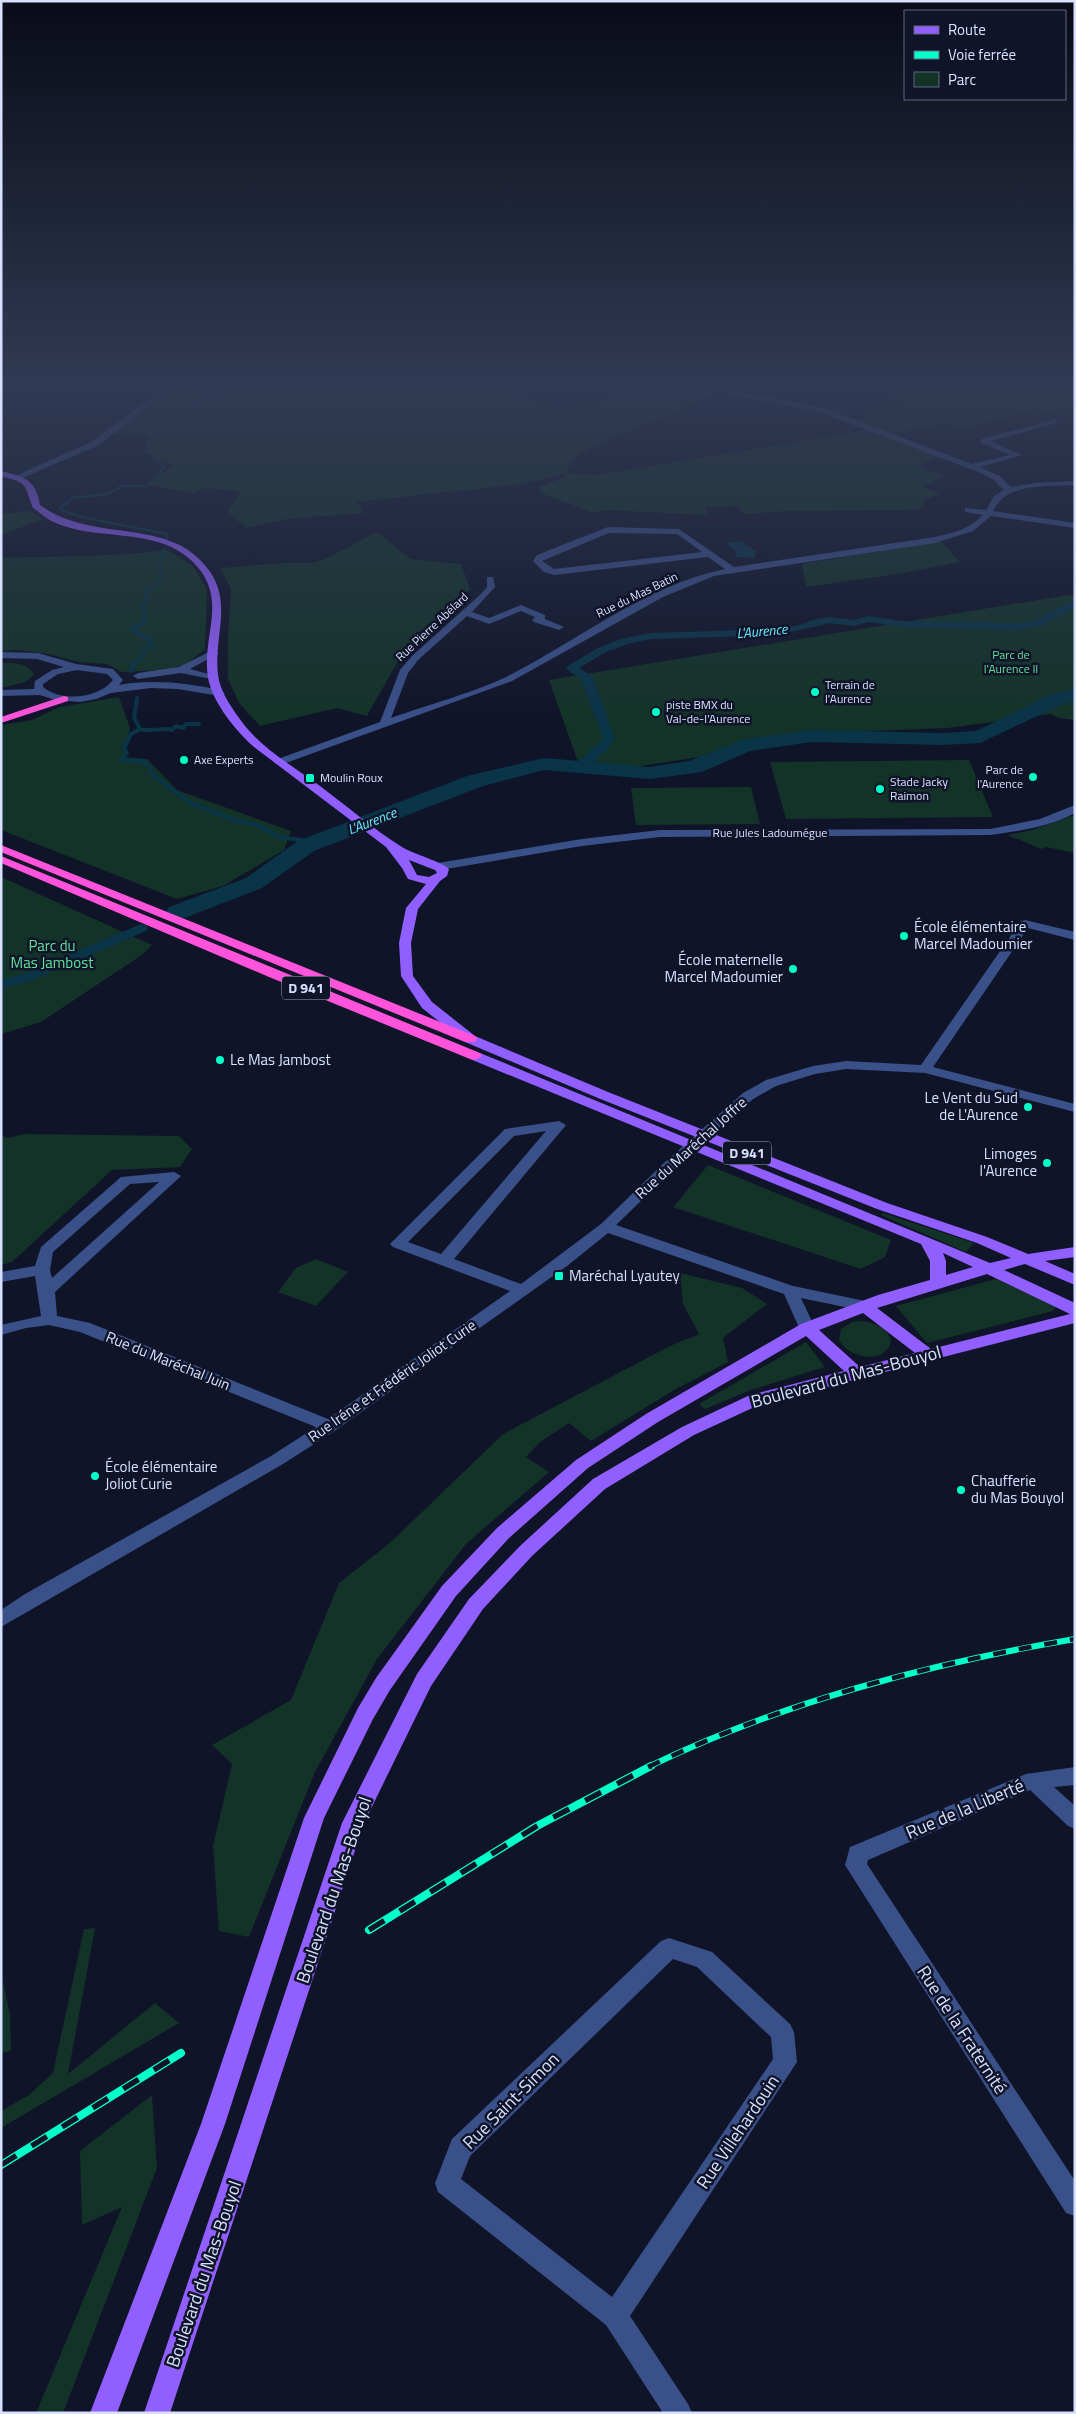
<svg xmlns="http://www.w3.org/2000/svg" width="1076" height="2414" viewBox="0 0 1076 2414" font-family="'Titillium Web',sans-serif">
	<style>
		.green { fill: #133328 }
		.water { fill: #0a3448 }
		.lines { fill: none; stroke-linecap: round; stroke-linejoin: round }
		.stream-far1 { stroke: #0a3448; stroke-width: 2.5 }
		.stream { stroke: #0a3448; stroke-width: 4 }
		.canal { fill: #0a3448; fill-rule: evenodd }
		.river { fill: #0a3448; fill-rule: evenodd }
		.minor { fill: #3a5089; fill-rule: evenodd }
		.major { fill: #915fff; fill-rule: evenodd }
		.highway { fill: #ff53dc; fill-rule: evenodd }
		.rail-far1-casing { stroke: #04ffc9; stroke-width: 6 }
		.rail-casing { stroke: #04ffc9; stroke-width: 8 }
		.rail-far1 { stroke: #101429; stroke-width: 4.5; stroke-dasharray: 13; stroke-linecap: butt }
		.rail { stroke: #101429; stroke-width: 5.5; stroke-dasharray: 18; stroke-linecap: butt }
		.poi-dot { fill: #04ffc9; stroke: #101429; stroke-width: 2 }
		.labels { text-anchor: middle; stroke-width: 5; stroke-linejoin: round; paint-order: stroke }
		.far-street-label { font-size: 12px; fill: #d8e0ff; stroke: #101429 }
		.far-park-label { font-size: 12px; fill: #61e299; stroke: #101429 }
		.far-poi-label { font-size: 12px; fill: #d8e0ff; stroke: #101429; text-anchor: start }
		.far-water-label { font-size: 14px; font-style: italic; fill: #66e9ff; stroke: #101429 }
		.shield { fill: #101429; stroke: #9ca3bf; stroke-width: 1 }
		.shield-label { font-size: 14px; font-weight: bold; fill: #d8e0ff }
		.poi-label { font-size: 15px; fill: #d8e0ff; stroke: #101429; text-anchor: start }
		.park-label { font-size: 15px; fill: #61e299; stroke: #101429 }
		.street-label { font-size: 15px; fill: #d8e0ff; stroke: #101429 }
		.near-street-label { font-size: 18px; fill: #d8e0ff; stroke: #101429 }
	</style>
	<rect width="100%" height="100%" fill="#101429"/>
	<!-- green -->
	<path class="green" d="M 171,386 L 493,386 L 565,408 L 608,397 L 665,394 L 701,398 L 697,403 C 676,412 579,448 571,462 C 569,465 568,470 567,473 L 597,475 L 868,430 L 939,457 L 917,466 L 944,476 L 923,487 L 941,494 L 923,500 L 925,507 L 910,510 L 787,511 L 744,514 L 737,506 L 706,507 L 708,515 L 607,510 L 593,513 L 541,493 L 539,487 L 561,479 L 566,474 L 521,484 L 357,502 L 364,513 L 287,519 L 247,528 L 227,512 L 241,491 L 203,488 L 195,494 L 146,484 L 174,466 L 143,452 L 151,436 L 103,434 L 125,423 Z
		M 902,386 L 1075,386 L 1075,419 L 1035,409 L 962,429 L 948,422 L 893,434 L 856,420 L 881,415 L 857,406 L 898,403 L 877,389 Z
		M 30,511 L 43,519 L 1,535 L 1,514 Z
		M 377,532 L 411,559 L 461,564 L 470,589 L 403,652 L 367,716 L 337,708 L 260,726 L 239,703 L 228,679 L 228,637 L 231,589 L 220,568 L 283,563 L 311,563 L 325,559 Z
		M 941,541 L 960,562 L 904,573 L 806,587 L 802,564 Z
		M 168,550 L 192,565 L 207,589 L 205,649 L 185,665 L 165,670 L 122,672 L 107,664 L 79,662 L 49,654 L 18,650 L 1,651 L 1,558 C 57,556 113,557 168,550 Z
		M 1075,594 L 1075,720 L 1059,718 L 1051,714 L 947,728 L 799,734 L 699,757 L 634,767 L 578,762 L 549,680 Z
		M 1,663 C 14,663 27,662 34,675 L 25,682 L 1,688 Z
		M 119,697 L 130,728 L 124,757 L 147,759 L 177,790 L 291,831 L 284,850 L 223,886 L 177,899 L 1,830 L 1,725 L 32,720 L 60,707 Z
		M 969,760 L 993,817 L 786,819 L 770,762 Z
		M 751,787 L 760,824 L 636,825 L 631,788 Z
		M 1075,815 L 1075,853 L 1046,847 L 1042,849 L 1007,835 L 1032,830 Z
		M 1,877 L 152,945 L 142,955 L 41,1022 L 1,1034 Z
		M 24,1134 L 179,1136 L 192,1149 L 180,1167 L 112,1170 L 12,1262 L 1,1265 L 1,1135 L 8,1138 Z
		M 708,1165 L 891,1240 L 885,1257 L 861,1269 L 673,1207 Z
		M 883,1213 L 974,1243 L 966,1252 L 881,1215 Z
		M 316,1259 L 348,1272 L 316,1306 L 278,1292 L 296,1268 Z
		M 680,1273 L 742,1288 L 767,1304 L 723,1338 L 728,1362 L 674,1390 L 591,1441 L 569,1423 L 540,1442 L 526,1457 L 549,1472 L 466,1544 L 377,1659 L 315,1772 L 249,1937 L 219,1931 L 213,1846 L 232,1764 L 212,1745 L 291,1700 L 339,1583 L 391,1542 L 503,1434 L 670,1346 L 699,1334 L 683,1304 Z
		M 996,1279 L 1056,1307 L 1053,1311 L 927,1343 L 896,1306 Z
		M 861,1321 C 874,1323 887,1326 891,1341 C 885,1366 848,1358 839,1340 L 841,1329 L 852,1322 Z
		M 806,1342 L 825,1367 L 751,1390 L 705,1409 L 699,1404 Z
		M 95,1928 L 68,2074 L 155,2003 L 179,2023 L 1,2128 L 1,2111 L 29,2095 L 53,2073 L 84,1929 Z
		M 1,1973 L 10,2014 L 11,2051 L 1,2053 Z
		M 152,2095 L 157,2168 L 63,2413 L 36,2413 L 122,2207 L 82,2225 L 80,2151 Z"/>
	<!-- water -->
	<path class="water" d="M 741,541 L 756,551 L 754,558 L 735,557 L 737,552 L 726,543 Z"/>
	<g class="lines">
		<!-- stream-far1 -->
		<path class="stream-far1" d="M 167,538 L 167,534 L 81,517 L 59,509 L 72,498 L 106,494 L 123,486 L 148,486 L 164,467 L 147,449 L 152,430 L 174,420 L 178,411 L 193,408 L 215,393 L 242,387 L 271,389 L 269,386
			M 142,607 L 149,598 L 145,592 L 160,582 L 161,575 L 159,564 L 164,549"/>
		<!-- stream -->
		<path class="stream" d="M 131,671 L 132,665 L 144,655 L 144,650 L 152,646 L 151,641 L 131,629 L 145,622 L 143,606
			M 137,698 L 134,718 L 140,729 L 131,734 L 124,748 L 127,753 L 121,760 L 142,761 L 148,765 L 154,776 L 191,803 L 233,820 L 258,825 L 279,837 L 316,842
			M 139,729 C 152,732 166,727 172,730 L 176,726 L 183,728 L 186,724 L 199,724"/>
		<!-- canal -->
		<path class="canal" d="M 1075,600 L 1075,607 L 1043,625 L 1020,630 L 902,627 L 868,622 L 854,626 L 830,623 L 778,635 L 650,639 L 628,644 L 606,652 L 579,668 L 592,676 L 615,738 L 606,752 L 600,754 L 597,760 L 578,769 L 572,765 L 587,755 L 590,749 L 597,746 L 603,738 L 581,678 L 571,673 L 566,667 L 598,648 L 621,639 L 650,633 L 778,629 L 796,626 L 816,619 L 830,617 L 854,620 L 868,616 L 902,621 L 1020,623 L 1035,620 Z
			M 141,924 L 146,925 L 148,928 L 146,931 L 33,980 L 1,989 L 1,980 L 23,974 Z"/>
		<!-- river -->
		<path class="river" d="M 1075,689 L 1075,701 L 1065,703 L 980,743 L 942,745 L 812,742 L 750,751 L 702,772 L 650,779 L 544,770 L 483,786 L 314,851 L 262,888 L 187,917 L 178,919 L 169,917 L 166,912 L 169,907 L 246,878 L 298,841 L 467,776 L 544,758 L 650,767 L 689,761 L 745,739 L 812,730 L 942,733 L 976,731 L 1052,694 Z"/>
		<!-- minor -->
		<path class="minor" d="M 162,386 L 169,386 L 167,391 L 99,445 L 20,479 L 13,477 L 93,441 L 162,389 Z
			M 710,386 L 824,408 L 972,464 L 1010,455 L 981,443 L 981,439 L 1057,419 L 1057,423 L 991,441 L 1022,455 L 980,467 L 1000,476 L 1011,487 L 1035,483 L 1075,481 L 1075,485 C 1047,487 1006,482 993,511 L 1075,523 L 1075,528 L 991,516 L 973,531 L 935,543 L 714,576 L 663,597 L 512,681 L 283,764 L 275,764 L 275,760 L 380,722 L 400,670 L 412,656 L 481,594 L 487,587 L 487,577 L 493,577 L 495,587 L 472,612 L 489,618 L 521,605 L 545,615 L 545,619 L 564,627 L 559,630 L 534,622 L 532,620 L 535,617 L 521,611 L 489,624 L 467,616 L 418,660 L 408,673 L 391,718 C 427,705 473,693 506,677 C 578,641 645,585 725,569 L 708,557 L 554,575 L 544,572 L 533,561 L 537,555 L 608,527 L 679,529 L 734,567 L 935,537 C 953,533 970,529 983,515 L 965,512 L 965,508 L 986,510 L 994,496 L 1004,490 L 994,480 L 981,473 L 819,412 L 712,391 L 701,400 L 652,394 L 656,392 L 699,396 ZM 609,533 L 677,534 L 702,552 L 554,569 L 542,561 Z
			M 211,651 L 219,653 L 190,669 L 216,676 L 216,680 L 181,673 L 138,679 L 133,676 L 138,673 L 179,667 Z
			M 1,652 L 38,653 L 76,664 L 113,669 L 123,680 L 119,685 C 153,679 187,683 220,690 L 225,693 L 220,696 L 178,689 L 151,688 L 111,693 L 96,699 L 80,702 L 55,700 L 40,695 L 1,696 L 1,690 L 34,689 L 35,681 L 52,670 L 64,667 L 37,659 L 1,658 ZM 77,670 L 107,674 L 113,680 C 98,699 61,702 43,687 L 43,684 L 58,674 Z
			M 1075,805 L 1075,813 C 1049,827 1019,831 990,835 L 660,837 L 582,846 L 452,868 L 438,869 L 432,866 L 438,863 L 582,839 L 660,830 L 990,829 L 1040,819 Z
			M 1025,920 L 1075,932 L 1075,940 L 1028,928 L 933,1067 L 1075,1104 L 1075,1112 L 925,1073 L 846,1069 L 815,1074 L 776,1086 L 753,1099 L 674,1169 L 616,1225 L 793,1286 L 870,1302 L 872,1306 L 870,1310 L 864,1311 L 801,1298 L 815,1328 L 813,1332 L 801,1332 L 784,1294 L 608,1233 L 567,1266 L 336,1430 L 283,1464 L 1,1627 L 1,1610 L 25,1594 L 271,1456 L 316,1427 L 80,1332 L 49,1325 L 26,1328 L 1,1335 L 1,1325 L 41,1316 L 35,1276 L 1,1282 L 1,1272 L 35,1266 L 41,1247 L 121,1177 L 174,1172 L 181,1176 L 55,1292 L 57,1316 L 90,1323 L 328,1419 L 510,1291 L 393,1247 L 390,1244 L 505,1129 L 559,1121 L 566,1125 L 454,1259 L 521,1284 L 601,1224 L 664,1163 L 743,1093 L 766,1080 L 813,1066 L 846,1061 L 921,1065 L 1021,921 ZM 546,1131 L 441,1254 L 408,1242 L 514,1136 ZM 159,1182 L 52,1278 L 50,1270 L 53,1252 L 130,1184 Z
			M 1075,1767 L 1075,1785 L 1054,1787 L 1075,1806 L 1075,1829 L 1068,1826 L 1030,1790 L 868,1860 L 867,1864 L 1075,2181 L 1075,2216 L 1066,2213 L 845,1865 L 850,1847 L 1026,1774 Z
			M 669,1938 L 712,1952 L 790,2024 L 794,2032 L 797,2062 L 630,2316 L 688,2404 L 692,2413 L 663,2413 L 606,2325 L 438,2192 L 435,2183 L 452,2139 L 661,1941 ZM 673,1959 L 697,1967 L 771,2037 L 773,2059 L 612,2297 L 461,2179 L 470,2156 Z"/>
		<!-- major -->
		<path class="major" d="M 1,471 C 24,477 36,479 40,505 C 88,541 159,520 198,558 C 238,595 213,631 218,675 C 220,692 232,708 242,722 C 262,749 293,766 320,786 C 347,806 373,829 402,847 C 413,854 443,862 449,869 L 447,876 L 440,881 L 418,909 L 411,943 L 413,976 L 432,1002 L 475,1036 L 608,1092 L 887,1203 L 987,1237 L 1028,1254 L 1075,1247 L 1075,1257 L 1045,1261 L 1075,1274 L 1075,1285 L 1025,1264 L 1004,1270 L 1075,1303 L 1075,1323 L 761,1404 L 694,1435 L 605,1489 L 532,1556 L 483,1609 L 431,1686 L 364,1823 L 170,2413 L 144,2413 L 342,1823 L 417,1674 L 469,1599 L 520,1546 L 593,1479 L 682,1427 L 750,1395 L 844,1371 L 806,1336 L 658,1422 L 588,1468 L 509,1538 L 456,1596 L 390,1690 L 373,1719 L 324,1818 L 225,2124 L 117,2413 L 90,2413 L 201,2124 L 304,1818 L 358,1708 L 376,1678 L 442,1586 L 497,1528 L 576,1460 L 646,1414 L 801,1324 L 878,1295 L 930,1280 L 930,1261 L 921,1244 L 470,1059 L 468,1056 L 470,1053 L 480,1053 L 990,1263 L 1011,1258 L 977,1243 L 877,1209 L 598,1098 L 465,1042 L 422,1008 L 401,976 L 399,943 L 406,908 L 426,884 L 408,879 L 402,868 L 386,847 L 254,747 C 235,730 213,703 208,678 C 201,635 230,599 193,562 C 155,524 92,544 48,519 C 43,516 38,511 33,508 C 23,483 30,484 1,476 ZM 409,860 L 435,870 L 437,873 L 429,877 L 417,875 ZM 943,1253 L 973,1267 L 946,1275 L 946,1261 ZM 987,1274 L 1070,1314 L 931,1349 L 877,1308 ZM 863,1313 L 915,1353 L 860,1367 L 819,1330 Z"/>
		<!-- highway -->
		<path class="highway" d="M 64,696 L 68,697 L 68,701 L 1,723 L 1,717 Z
			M 1,845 L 475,1036 L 477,1039 L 475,1042 L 465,1042 L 1,852 Z
			M 1,856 L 480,1053 L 482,1056 L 475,1060 L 470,1059 L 269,977 L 1,863 Z"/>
		<defs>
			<path id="rail-far1" d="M 648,1767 C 783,1702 928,1664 1075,1639"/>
			<path id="rail" d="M 369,1930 L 537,1826 L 651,1766
				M 1,2165 L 181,2053"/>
		</defs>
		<!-- rail-far1 casing -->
		<use href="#rail-far1" class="rail-far1-casing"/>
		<!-- rail casing -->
		<use href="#rail" class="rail-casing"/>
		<!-- rail-far1 -->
		<use href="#rail-far1" class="rail-far1"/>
		<!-- rail -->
		<use href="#rail" class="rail"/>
	</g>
	<!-- sky -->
	<linearGradient id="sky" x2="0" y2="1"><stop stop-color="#090b17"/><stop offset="0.53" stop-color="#313a54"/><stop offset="1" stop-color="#313a54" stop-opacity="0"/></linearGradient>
	<rect width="1076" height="724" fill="url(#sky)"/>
	<!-- markers -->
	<g class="poi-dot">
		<circle cx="815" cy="692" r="5"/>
		<circle cx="656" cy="712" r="5"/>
		<circle cx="184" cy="760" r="5"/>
		<circle cx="1033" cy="777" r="5"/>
		<rect x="305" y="773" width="10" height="10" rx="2.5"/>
		<circle cx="880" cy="789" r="5"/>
		<circle cx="904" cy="936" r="5"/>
		<circle cx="793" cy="969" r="5"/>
		<circle cx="220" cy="1060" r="5"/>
		<circle cx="1028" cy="1107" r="5"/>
		<circle cx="1047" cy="1163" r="5"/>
		<rect x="554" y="1271" width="10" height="10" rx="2.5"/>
		<circle cx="95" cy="1476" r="5"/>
		<circle cx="961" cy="1490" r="5"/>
	</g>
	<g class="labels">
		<!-- far-street labels -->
		<g class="far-street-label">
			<text transform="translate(637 595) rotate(-26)" y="4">Rue du Mas Batin</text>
			<text transform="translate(432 627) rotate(-43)" y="4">Rue Pierre Abélard</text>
			<text x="770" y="837">Rue Jules Ladoumégue</text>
		</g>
		<!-- far-park labels -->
		<g class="far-park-label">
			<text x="1011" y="659">Parc de<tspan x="1011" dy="14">l'Aurence II</tspan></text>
		</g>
		<!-- far-poi labels -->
		<g class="far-poi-label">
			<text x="825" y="689">Terrain de<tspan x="825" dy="14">l'Aurence</tspan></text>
			<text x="666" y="709">piste BMX du<tspan x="666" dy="14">Val-de-l'Aurence</tspan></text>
			<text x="194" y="764">Axe Experts</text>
			<text x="1023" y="774" text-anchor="end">Parc de<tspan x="1023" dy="14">l'Aurence</tspan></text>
			<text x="320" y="782">Moulin Roux</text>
			<text x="890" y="786">Stade Jacky<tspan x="890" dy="14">Raimon</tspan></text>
		</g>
		<!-- far-water labels -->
		<g class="far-water-label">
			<text transform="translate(762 631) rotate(-5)" y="5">L'Aurence</text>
			<text transform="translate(372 821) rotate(-21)" y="5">L'Aurence</text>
		</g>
		<!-- shield labels -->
		<g class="shield">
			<rect x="282" y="976.5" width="48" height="23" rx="4"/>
			<rect x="723" y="1141.5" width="48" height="23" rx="4"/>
		</g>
		<g class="shield-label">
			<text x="306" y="993">D 941</text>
			<text x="747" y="1158">D 941</text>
		</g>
		<!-- poi labels -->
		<g class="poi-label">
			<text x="914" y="932">École élémentaire<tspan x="914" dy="17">Marcel Madoumier</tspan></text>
			<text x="783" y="965" text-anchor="end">École maternelle<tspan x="783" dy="17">Marcel Madoumier</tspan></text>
			<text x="230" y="1065">Le Mas Jambost</text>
			<text x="1018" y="1103" text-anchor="end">Le Vent du Sud<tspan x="1018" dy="17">de L'Aurence</tspan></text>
			<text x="1037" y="1159" text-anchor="end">Limoges<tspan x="1037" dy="17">l'Aurence</tspan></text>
			<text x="569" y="1281">Maréchal Lyautey</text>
			<text x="105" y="1472">École élémentaire<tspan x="105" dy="17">Joliot Curie</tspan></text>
			<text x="971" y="1486">Chaufferie<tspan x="971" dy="17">du Mas Bouyol</tspan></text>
		</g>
		<!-- park labels -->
		<g class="park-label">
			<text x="52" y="951">Parc du<tspan x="52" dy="17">Mas Jambost</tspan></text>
		</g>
		<!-- street labels -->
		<g class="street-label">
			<text transform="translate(691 1148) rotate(-42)" y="5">Rue du Maréchal Joffre</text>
			<text transform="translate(168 1361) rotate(22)" y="5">Rue du Maréchal Juin</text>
			<text transform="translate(392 1381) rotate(-35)" y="5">Rue Iréne et Frédéric Joliot Curie</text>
		</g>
		<!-- near-street labels -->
		<g class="near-street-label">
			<text transform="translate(846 1377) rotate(-15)" y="6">Boulevard du Mas-Bouyol</text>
			<text transform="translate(965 1809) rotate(-23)" y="6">Rue de la Liberté</text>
			<text transform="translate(334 1890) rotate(-71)" y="6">Boulevard du Mas-Bouyol</text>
			<text transform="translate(962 2030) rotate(57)" y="6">Rue de la Fraternité</text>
			<text transform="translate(511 2101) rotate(-45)" y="6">Rue Saint-Simon</text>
			<text transform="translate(738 2132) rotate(-56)" y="6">Rue Villehardouin</text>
			<text transform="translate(204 2274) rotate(-71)" y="6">Boulevard du Mas-Bouyol</text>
		</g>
	</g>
	<!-- border -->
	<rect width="1076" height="2414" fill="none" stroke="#d8e0ff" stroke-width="5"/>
	<!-- legend -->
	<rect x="904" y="10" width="162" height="90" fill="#101429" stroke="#60667f"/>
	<rect x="914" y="26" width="25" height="8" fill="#915fff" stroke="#60667f"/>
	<text x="948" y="35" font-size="15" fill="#d8e0ff">Route</text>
	<rect x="914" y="51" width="25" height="8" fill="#04ffc9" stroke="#60667f"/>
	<text x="948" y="60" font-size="15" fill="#d8e0ff">Voie ferrée</text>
	<rect x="914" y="72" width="25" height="15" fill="#133328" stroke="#60667f"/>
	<text x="948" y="85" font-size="15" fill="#d8e0ff">Parc</text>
</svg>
